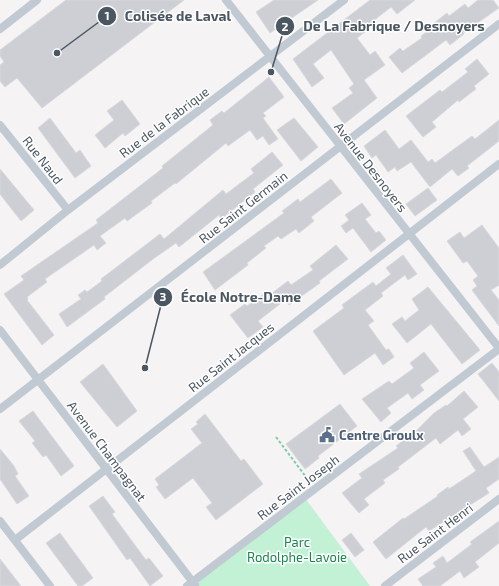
<svg xmlns="http://www.w3.org/2000/svg" width="499" height="586" viewBox="0 0 499 586" font-family="'Exo 2',sans-serif">
	<style>
		.green { fill: #c3f1d5 }
		.building { fill: #cdcfd5; stroke: #d7d9de }
		.lines { fill: none; stroke-linecap: round; stroke-linejoin: round }
		.path { stroke: #7ad0a6; stroke-width: 2; stroke-dasharray: 3 2; stroke-linecap: butt }
		.minor { stroke: #c1cad2; stroke-width: 8 }
		.labels { text-anchor: middle; stroke-width: 3; stroke-linejoin: round; paint-order: stroke }
		.street-label { font-size: 13px; fill: #4a5661; stroke: #fff }
		.service-label { font-size: 13px; font-weight: bold; fill: #4e5e75; stroke: #fff; text-anchor: start }
		.park-label { font-size: 13px; fill: #17864f; stroke: #fff }
		.leader { fill: none; stroke: #4a5661; stroke-width: 1.5 }
		.callout-dot { fill: #4a5661; stroke: #fff; stroke-width: 1.5 }
		.mark-label { font-size: 12px; text-anchor: middle; font-weight: bold; fill: #fff }
		.callout-label { font-size: 14px; text-anchor: middle; font-weight: bold; fill: #4a5661; stroke: #fff; stroke-width: 3; stroke-linejoin: round; paint-order: stroke }
	</style>
	<rect width="100%" height="100%" fill="#f5f3f3"/>
	<!-- green -->
	<path class="green" d="M 305,498 L 370,586 L 196,586 L 192,582 Z"/>
	<!-- building -->
	<path class="building" d="M 66,0 L 184,0 L 42,108 L 17,78 L 5,87 L 0,81 L 0,65 L 4,62 L 0,56 L 0,50 Z
		M 274,0 L 318,0 L 270,33 L 256,12 Z
		M 370,0 L 415,0 L 397,14 L 391,7 L 368,25 L 370,28 L 357,38 L 370,55 L 375,51 L 385,65 L 364,80 L 377,98 L 344,124 L 332,108 L 353,93 L 349,88 L 354,84 L 331,50 L 313,64 L 324,78 L 312,87 L 293,59 Z
		M 478,0 L 493,0 L 499,8 L 463,33 L 464,34 L 450,45 L 446,40 L 402,73 L 389,57 L 400,48 L 403,51 L 422,38 L 421,36 L 435,26 L 433,24 L 447,13 L 449,16 L 465,4 L 468,8 Z
		M 477,59 L 489,74 L 474,86 L 476,89 L 459,102 L 458,100 L 432,122 L 436,127 L 423,137 L 406,116 L 440,90 L 442,92 L 468,72 L 465,69 Z
		M 269,77 L 284,97 L 263,113 L 266,116 L 263,118 L 278,139 L 269,145 L 263,136 L 257,140 L 250,130 L 228,146 L 226,143 L 176,184 L 175,183 L 151,201 L 152,203 L 127,221 L 125,218 L 100,236 L 106,243 L 97,250 L 94,245 L 45,279 L 47,282 L 27,297 L 28,299 L 27,300 L 54,335 L 42,345 L 4,294 L 24,280 L 21,276 L 98,223 L 96,220 L 163,168 L 162,166 L 213,125 L 210,120 L 222,111 L 224,113 Z
		M 122,100 L 140,124 L 125,136 L 123,133 L 105,148 L 95,135 L 114,120 L 107,111 Z
		M 50,118 L 76,153 L 80,150 L 91,166 L 75,178 L 38,128 Z
		M 294,118 L 318,147 L 301,161 L 277,130 Z
		M 499,120 L 499,141 L 467,166 L 469,168 L 458,176 L 452,169 L 430,187 L 411,162 L 397,171 L 395,167 L 388,172 L 376,155 L 372,158 L 364,146 L 385,130 L 399,149 L 411,140 L 428,162 L 432,159 L 435,163 L 472,136 L 475,139 Z
		M 272,152 L 283,165 L 253,189 L 255,192 L 221,219 L 219,215 L 179,247 L 176,243 L 153,259 L 104,297 L 105,299 L 67,327 L 59,314 L 81,299 L 78,295 L 85,290 L 87,292 L 102,281 L 101,279 L 160,234 L 164,239 L 223,190 L 226,194 L 254,173 L 251,169 Z
		M 0,169 L 34,210 L 21,221 L 0,194 Z
		M 331,179 L 342,193 L 311,217 L 314,221 L 299,233 L 296,229 L 281,239 L 278,236 L 264,246 L 266,248 L 247,263 L 248,265 L 215,290 L 203,272 L 284,213 L 282,211 L 298,199 L 300,202 Z
		M 428,188 L 437,200 L 415,216 L 406,204 Z
		M 362,203 L 371,215 L 365,219 L 376,233 L 379,231 L 386,240 L 371,252 L 353,228 L 346,233 L 341,226 L 349,220 L 345,215 Z
		M 482,225 L 499,248 L 499,285 L 491,290 L 499,300 L 499,326 L 472,290 L 477,286 L 473,280 L 478,276 L 467,261 L 463,263 L 447,241 L 460,232 L 464,238 Z
		M 336,245 L 348,259 L 319,281 L 320,283 L 289,305 L 285,300 L 258,321 L 263,327 L 248,338 L 230,315 L 245,304 L 247,306 L 268,291 L 271,294 L 288,281 L 291,285 L 313,270 L 310,266 Z
		M 403,255 L 417,274 L 408,280 L 405,275 L 381,293 L 383,296 L 365,310 L 374,321 L 368,325 L 386,350 L 389,349 L 394,357 L 383,365 L 375,353 L 344,375 L 313,331 L 344,308 L 342,305 L 354,296 L 373,282 L 376,286 L 391,274 L 386,268 Z
		M 428,287 L 480,350 L 462,364 L 431,324 L 407,343 L 392,324 L 402,317 L 405,321 L 419,310 L 412,299 Z
		M 424,352 L 439,371 L 420,385 L 424,390 L 412,399 L 408,393 L 387,408 L 391,413 L 381,422 L 362,399 L 389,381 L 392,384 L 414,368 L 410,363 Z
		M 492,363 L 499,372 L 499,401 L 478,374 Z
		M 103,364 L 137,411 L 117,427 L 80,382 Z
		M 464,391 L 478,407 L 463,419 L 471,429 L 462,436 L 458,430 L 440,444 L 436,438 L 398,467 L 399,469 L 383,480 L 385,483 L 364,499 L 369,505 L 359,513 L 342,493 L 362,478 L 359,474 L 398,448 L 396,446 L 417,430 L 434,413 L 446,405 L 447,406 Z
		M 340,404 L 357,426 L 318,456 L 319,458 L 305,469 L 286,444 Z
		M 33,411 L 74,466 L 61,476 L 46,455 L 43,457 L 32,443 L 35,441 L 19,421 Z
		M 205,414 L 241,461 L 244,459 L 263,484 L 216,520 L 206,507 L 212,503 L 193,478 L 165,499 L 156,487 L 159,485 L 155,479 L 202,443 L 191,429 L 198,424 L 196,422 Z
		M 470,447 L 484,467 L 499,457 L 499,479 L 486,488 L 489,493 L 429,531 L 426,527 L 386,559 L 373,542 L 403,518 L 404,519 L 438,496 L 437,495 L 448,487 L 449,489 L 476,471 L 463,451 Z
		M 0,449 L 14,466 L 18,474 L 15,476 L 29,496 L 17,504 L 0,479 Z
		M 103,496 L 115,512 L 112,514 L 146,560 L 149,558 L 163,576 L 150,586 L 130,558 L 127,560 L 89,506 Z
		M 499,521 L 499,543 L 475,562 L 479,567 L 464,578 L 460,571 L 440,586 L 423,586 L 418,579 L 436,567 L 433,563 L 443,556 L 447,563 L 472,544 L 470,542 Z
		M 60,533 L 93,578 L 82,586 L 78,586 L 46,543 Z
		M 351,533 L 364,550 L 355,557 L 342,540 Z
		M 0,559 L 21,586 L 0,586 Z"/>
	<g class="lines">
		<!-- path -->
		<path class="path" d="M 276,437 L 309,481"/>
		<!-- minor -->
		<path class="minor" d="M 226,0 L 499,348
			M 0,29 L 37,0
			M 0,125 L 68,210
			M 0,265 L 68,210 L 344,0
			M 0,330 L 195,585
			M 0,409 L 499,24
			M 0,521 L 50,586
			M 15,540 L 499,164
			M 187,586 L 499,349
			M 385,586 L 499,499"/>
	</g>
	<!-- icons -->
	<defs>
		<symbol id="civic-bare" viewBox="-9 -9 18 18"><path d="M-.6-6.5H3V-4.5H.6V-3L4-1V1h2V6H-6V1h2V-1L-.6-3ZM-1.2 2.5V6h2.4V2.5Z" fill="#5c6f8a" stroke="#fff" stroke-width="2.5" paint-order="stroke"/></symbol>
	</defs>
	<g fill-rule="evenodd">
		<use href="#civic-bare" x="316" y="424" width="22" height="22"/>
	</g>
	<g class="labels">
		<!-- street labels -->
		<g class="street-label">
			<text transform="translate(164 122) rotate(-37)" y="5">Rue de la Fabrique</text>
			<text transform="translate(43 160) rotate(52)" y="5">Rue Naud</text>
			<text transform="translate(371 167) rotate(52)" y="5">Avenue Desnoyers</text>
			<text transform="translate(243 207) rotate(-38)" y="5">Rue Saint Germain</text>
			<text transform="translate(231 357) rotate(-38)" y="5">Rue Saint Jacques</text>
			<text transform="translate(107 451) rotate(53)" y="5">Avenue Champagnat</text>
			<text transform="translate(298 487) rotate(-37)" y="5">Rue Saint Joseph</text>
			<text transform="translate(435 533) rotate(-37)" y="5">Rue Saint Henri</text>
		</g>
		<!-- service labels -->
		<g class="service-label">
			<text x="339" y="440">Centre Groulx</text>
		</g>
		<!-- park labels -->
		<g class="park-label">
			<text x="297" y="547">Parc<tspan x="297" dy="15">Rodolphe-Lavoie</tspan></text>
		</g>
	</g>
	<!-- callouts -->
	<path class="leader" d="M57 53L107 16M271 72L285 26M145 368L163 297"/>
	<g class="callout-dot">
		<circle cx="57" cy="53" r="4"/>
		<circle cx="271" cy="72" r="4"/>
		<circle cx="145" cy="368" r="4"/>
		<circle cx="107" cy="16" r="10"/>
		<circle cx="285" cy="26" r="10"/>
		<circle cx="163" cy="297" r="10"/>
	</g>
	<g class="mark-label">
		<text x="107" y="20">1</text>
		<text x="285" y="31">2</text>
		<text x="163" y="301">3</text>
	</g>
	<g class="callout-label">
		<text x="178" y="21">Colisée de Laval</text>
		<text x="394" y="31">De La Fabrique / Desnoyers</text>
		<text x="241" y="302">École Notre-Dame</text>
	</g>
</svg>
